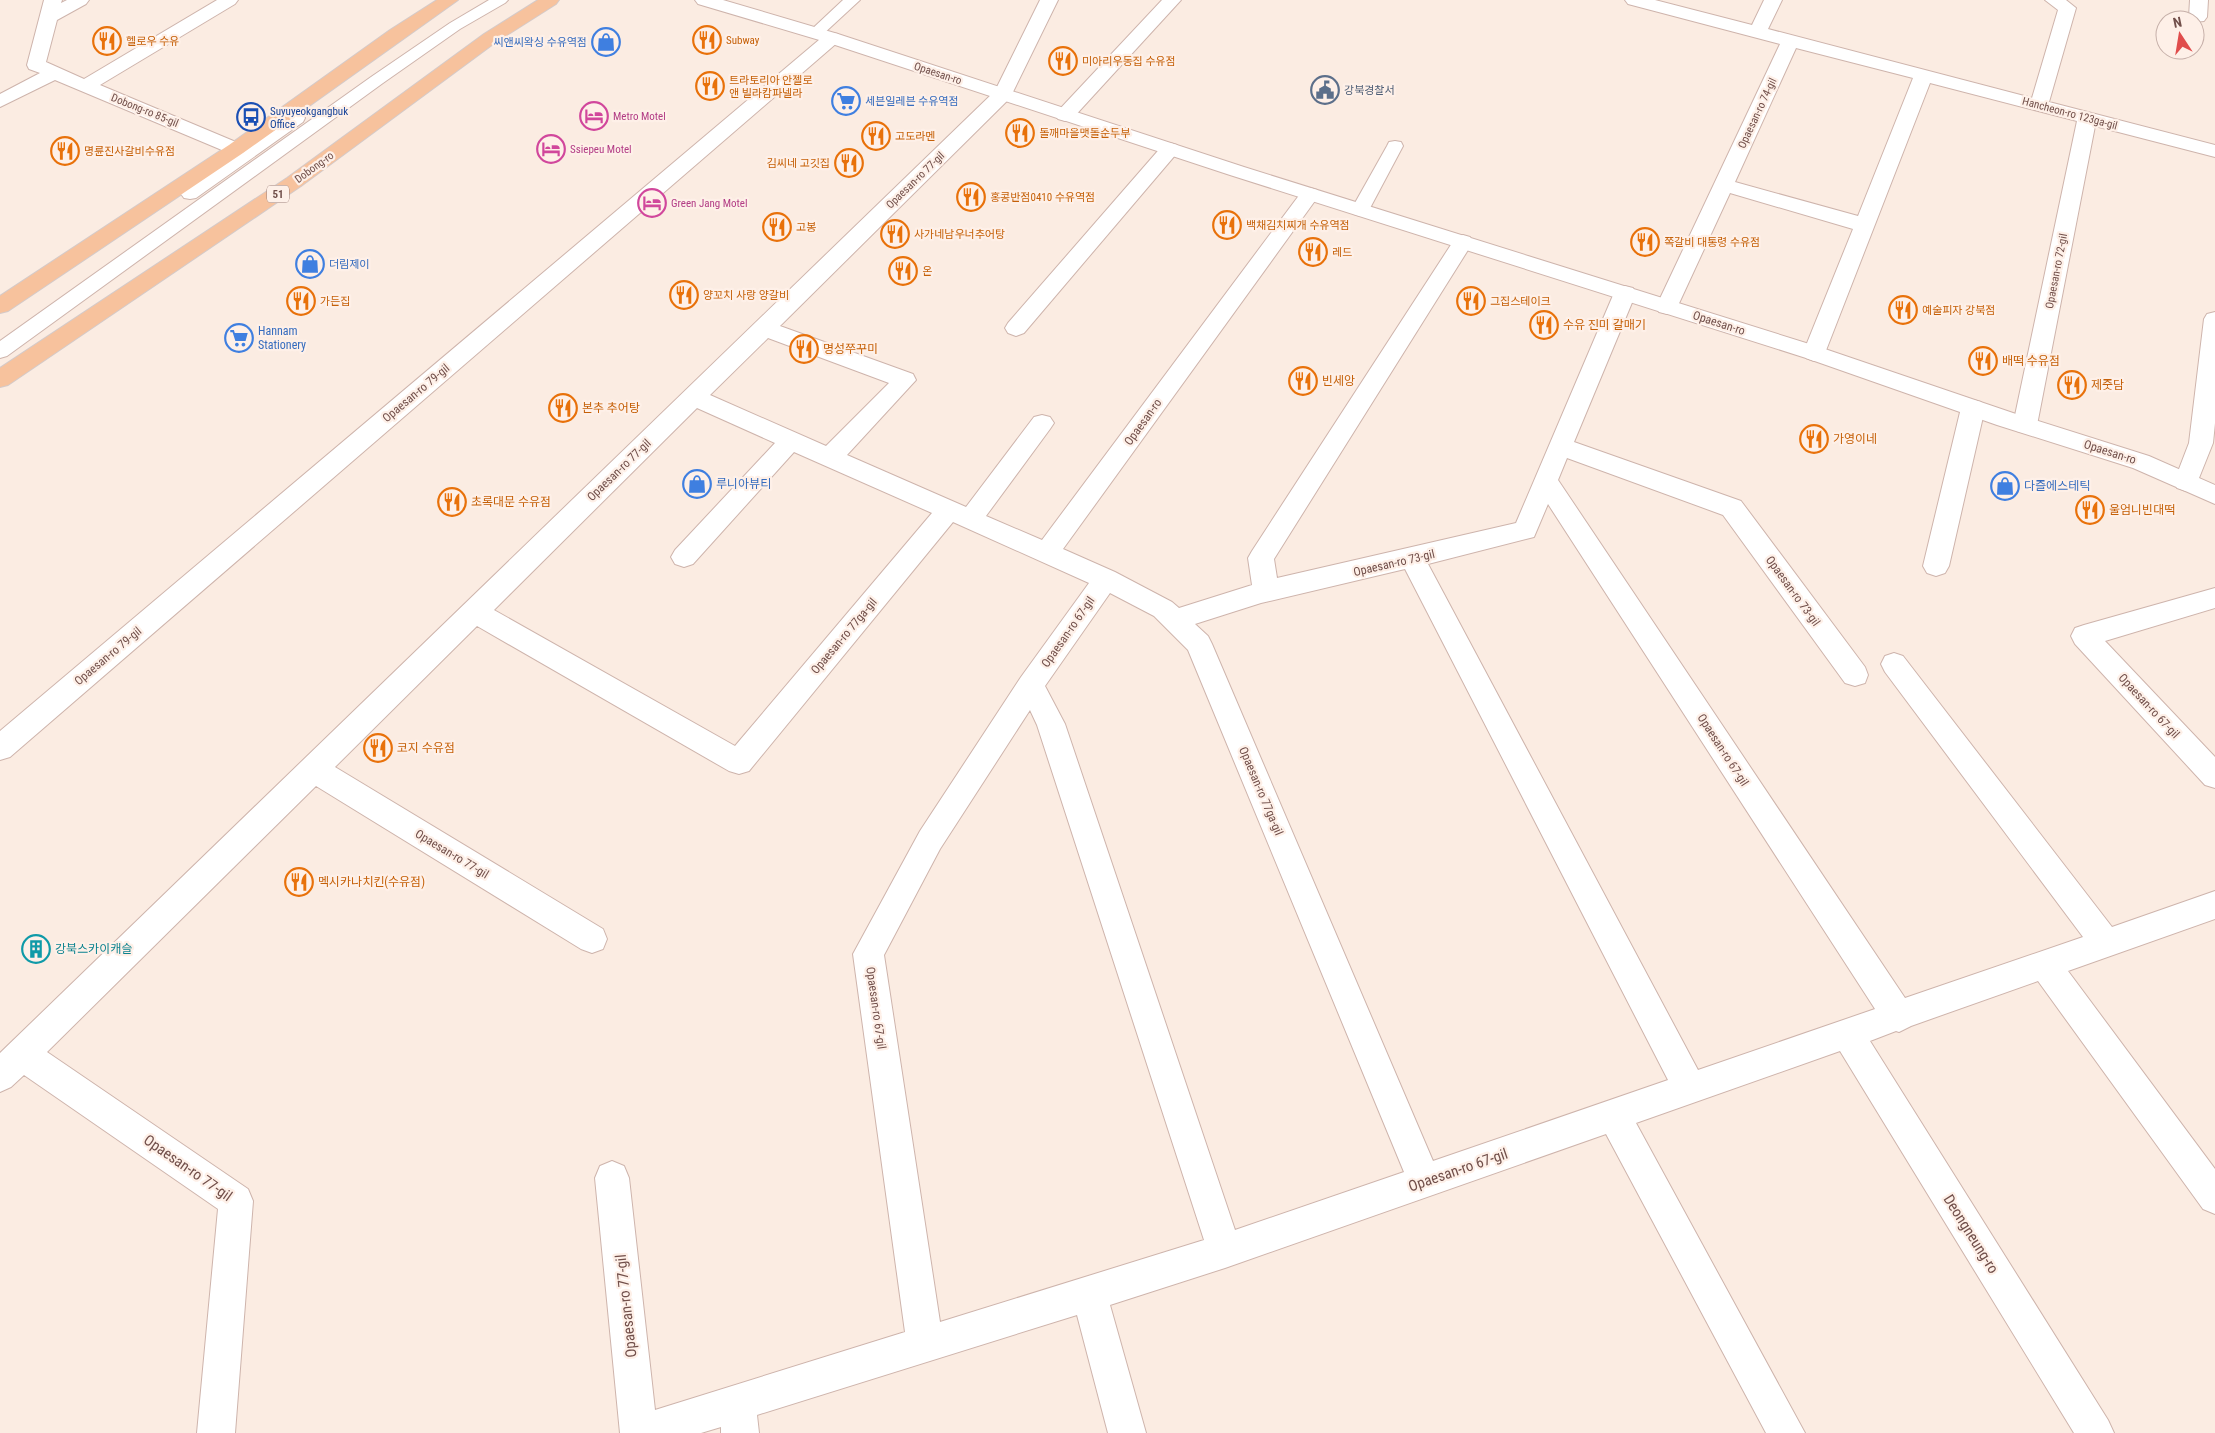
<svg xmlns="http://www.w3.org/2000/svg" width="2215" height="1433" viewBox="0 0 2215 1433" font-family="'Roboto Condensed','Noto Sans KR',sans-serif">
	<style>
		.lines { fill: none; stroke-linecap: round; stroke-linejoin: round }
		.service-casing { stroke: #ceb4ac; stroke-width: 2 }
		.minor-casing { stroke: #ceb4ac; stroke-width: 2 }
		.tertiary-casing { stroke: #ceb4ac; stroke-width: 2 }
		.primary-casing { stroke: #d4cac9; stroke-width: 2 }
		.service { fill: #fff; fill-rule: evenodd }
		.minor { fill: #fff; fill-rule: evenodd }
		.tertiary { fill: #fff; fill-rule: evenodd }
		.primary { fill: #f7c29d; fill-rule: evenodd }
		.labels { text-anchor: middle; stroke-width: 4.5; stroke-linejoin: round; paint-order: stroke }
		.far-food-label { font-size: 11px; fill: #c56008; stroke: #fef0e8; text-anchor: start }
		.far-shop-label { font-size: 11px; fill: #366cbe; stroke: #fef0e8; text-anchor: start }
		.far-street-label { font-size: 11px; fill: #714f4a; stroke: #fef0e8 }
		.far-service-label { font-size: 11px; fill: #4e5e75; stroke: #fef0e8; text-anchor: start }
		.far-transit-label { font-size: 11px; fill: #164399; stroke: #fef0e8; text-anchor: start }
		.far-hotel-label { font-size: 11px; fill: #b23c85; stroke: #fef0e8; text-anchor: start }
		.shield { fill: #fef0e8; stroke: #9b7f79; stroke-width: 1 }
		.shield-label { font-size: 11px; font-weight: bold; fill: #714f4a }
		.street-label { font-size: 12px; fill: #714f4a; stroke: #fef0e8 }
		.food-label { font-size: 12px; fill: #c56008; stroke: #fef0e8; text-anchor: start }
		.shop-label { font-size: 12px; fill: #366cbe; stroke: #fef0e8; text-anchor: start }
		.culture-label { font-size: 12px; fill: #0d838f; stroke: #fef0e8; text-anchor: start }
		.near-street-label { font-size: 15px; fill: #714f4a; stroke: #fef0e8 }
	</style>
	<rect width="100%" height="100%" fill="#fbece2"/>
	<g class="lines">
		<defs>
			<path id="service" d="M 489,0 L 508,0 L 505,3 L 460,29 L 383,83 L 7,356 L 0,358 L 0,341 L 371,77 L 450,23 Z
				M 843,0 L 860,0 L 821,36 L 811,36 L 808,33 L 811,30 Z
				M 297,113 L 303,114 L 305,118 L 303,122 L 196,198 L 190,199 L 184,198 L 181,194 L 184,190 L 291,114 Z
				M 1395,141 L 1401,142 L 1403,146 L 1369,210 L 1366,214 L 1360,216 L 1354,214 L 1351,210 L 1387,146 L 1389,142 Z"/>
			<path id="minor" d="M 44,0 L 62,0 L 61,3 L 67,0 L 89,0 L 86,4 L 57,20 L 46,62 L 84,79 L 217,0 L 238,0 L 235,4 L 100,85 L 243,145 L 246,149 L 243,153 L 236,155 L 229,153 L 55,80 L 0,107 L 0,94 L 40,73 L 29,69 L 27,65 Z
				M 1040,0 L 1058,0 L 1010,98 L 780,326 L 913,374 L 916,380 L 847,455 L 966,507 L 1034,417 L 1042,415 L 1050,417 L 1054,423 L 1050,429 L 986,516 L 1042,540 L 1303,190 L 1310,188 L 1317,190 L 1320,194 L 1317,198 L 1063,549 L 1115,572 L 1172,602 L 1179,608 L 1252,585 L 1248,558 L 1252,551 L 1456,237 L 1463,235 L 1470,237 L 1473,242 L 1274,559 L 1277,578 L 1516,523 L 1614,293 L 1617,288 L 1625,286 L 1633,288 L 1636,293 L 1574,442 L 1741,501 L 1865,667 L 1868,675 L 1865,683 L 1855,686 L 1845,683 L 1723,515 L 1567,458 L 1558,480 L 1905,998 L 2083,937 L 1885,672 L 1881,664 L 1885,656 L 1894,653 L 1903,656 L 2112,927 L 2215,891 L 2215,919 L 2068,971 L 2215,1169 L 2215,1214 L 2203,1209 L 2038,981 L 1911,1026 L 1899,1032 L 1896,1031 L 1870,1041 L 2108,1420 L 2114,1433 L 2074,1433 L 1840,1051 L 1636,1123 L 1805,1433 L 1766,1433 L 1606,1134 L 1225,1268 L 1110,1305 L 1146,1433 L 1108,1433 L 1077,1315 L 757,1415 L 759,1433 L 721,1433 L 721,1427 L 701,1433 L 620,1433 L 595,1178 L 600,1166 L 612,1161 L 624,1166 L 629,1178 L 655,1410 L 905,1332 L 853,954 L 920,831 L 1021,677 L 1089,583 L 953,522 L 749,771 L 739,774 L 729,771 L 477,626 L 335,767 L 603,929 L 607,939 L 603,949 L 592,953 L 581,949 L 316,786 L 47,1052 L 248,1189 L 253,1201 L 235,1433 L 197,1433 L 218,1209 L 24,1075 L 11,1087 L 0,1092 L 0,1053 L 995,91 ZM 768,338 L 889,383 L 826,446 L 710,395 ZM 697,408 L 775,443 L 675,550 L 671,557 L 675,564 L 684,567 L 693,564 L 794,452 L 932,513 L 735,746 L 494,610 ZM 1548,504 L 1875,1009 L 1698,1070 L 1428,564 L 1534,537 ZM 1405,569 L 1668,1080 L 1433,1161 L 1212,644 L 1208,636 L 1195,624 L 1261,603 ZM 1110,593 L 1154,616 L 1188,650 L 1404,1172 L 1235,1230 L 1065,724 L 1045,686 ZM 1030,710 L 1037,725 L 1204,1240 L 940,1322 L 884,955 L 940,849 Z
				M 1162,0 L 1181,0 L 1072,119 L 1065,121 L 1058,119 L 1055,115 L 1058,111 Z
				M 1625,0 L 1655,0 L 1752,25 L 1764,0 L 1782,0 L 1768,29 L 2032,98 L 2058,10 L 2045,0 L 2066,0 L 2076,8 L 2049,102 L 2215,145 L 2215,157 L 2095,126 L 2037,425 L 2033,431 L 2025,433 L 2017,431 L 2013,425 L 2077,121 L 1930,83 L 1825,353 L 1822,358 L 1814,361 L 1806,358 L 1803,353 L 1853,229 L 1730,193 L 1675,312 L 1667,314 L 1659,312 L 1656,307 L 1780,44 L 1628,4 ZM 1796,48 L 1913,78 L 1858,216 L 1735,182 Z
				M 2190,0 L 2208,0 L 2207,17 L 2204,21 L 2195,22 L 2189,17 Z
				M 832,33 L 838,34 L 841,38 L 838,42 L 10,757 L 0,760 L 0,731 L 826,34 Z
				M 1170,143 L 1177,145 L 1180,149 L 1177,153 L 1024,333 L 1016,336 L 1008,333 L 1005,328 L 1008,323 L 1163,145 Z
				M 2215,312 L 2215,423 L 2213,443 L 2195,488 L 2186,491 L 2177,488 L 2174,482 L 2189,443 L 2204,319 L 2207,314 Z
				M 1973,400 L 1981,402 L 1985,408 L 1949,566 L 1945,573 L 1936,576 L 1927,573 L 1923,566 L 1961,408 L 1965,402 Z
				M 2215,588 L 2215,608 L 2105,641 L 2215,757 L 2215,788 L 2205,785 L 2075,644 L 2071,636 L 2075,628 L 2084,625 Z"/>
			<path id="tertiary" d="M 695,0 L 723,0 L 838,34 L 1244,167 L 1822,348 L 2013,413 L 2149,456 L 2215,485 L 2215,504 L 2133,468 L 1997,425 L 1806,358 L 1230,175 L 826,42 L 698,4 Z"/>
			<path id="primary" d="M 437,0 L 458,0 L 243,153 L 8,311 L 0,313 L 0,296 L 229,145 L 390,30 Z
				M 538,0 L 559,0 L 556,4 L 496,42 L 301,186 L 8,385 L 0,387 L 0,368 L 287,178 L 484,34 Z"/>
		</defs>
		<!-- service casing -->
		<use href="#service" class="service-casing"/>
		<!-- minor casing -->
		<use href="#minor" class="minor-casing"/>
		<!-- tertiary casing -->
		<use href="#tertiary" class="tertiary-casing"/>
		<!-- primary casing -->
		<use href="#primary" class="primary-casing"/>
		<!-- service -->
		<use href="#service" class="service"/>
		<!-- minor -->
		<use href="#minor" class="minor"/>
		<!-- tertiary -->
		<use href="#tertiary" class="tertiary"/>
		<!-- primary -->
		<use href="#primary" class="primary"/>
	</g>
	<!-- icons -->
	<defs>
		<symbol id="restaurant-ring" viewBox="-11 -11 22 22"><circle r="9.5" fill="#fef0e8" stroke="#e8710a" stroke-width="1.5"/><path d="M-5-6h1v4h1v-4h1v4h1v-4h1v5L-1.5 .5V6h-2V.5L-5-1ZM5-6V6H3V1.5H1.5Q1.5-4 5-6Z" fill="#e8710a"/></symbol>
		<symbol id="shop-ring" viewBox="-11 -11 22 22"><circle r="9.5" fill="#fef0e8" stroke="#3f7fe0" stroke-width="1.5"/><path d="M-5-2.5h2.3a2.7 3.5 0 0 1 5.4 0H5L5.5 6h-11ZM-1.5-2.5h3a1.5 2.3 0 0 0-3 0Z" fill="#3f7fe0"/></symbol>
		<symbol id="civic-ring" viewBox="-11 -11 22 22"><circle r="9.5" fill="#fef0e8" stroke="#5c6f8a" stroke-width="1.5"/><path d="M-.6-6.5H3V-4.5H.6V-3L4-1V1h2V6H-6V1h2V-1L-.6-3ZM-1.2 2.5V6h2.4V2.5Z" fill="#5c6f8a"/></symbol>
		<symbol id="supermarket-ring" viewBox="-11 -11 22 22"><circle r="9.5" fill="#fef0e8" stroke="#3f7fe0" stroke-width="1.5"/><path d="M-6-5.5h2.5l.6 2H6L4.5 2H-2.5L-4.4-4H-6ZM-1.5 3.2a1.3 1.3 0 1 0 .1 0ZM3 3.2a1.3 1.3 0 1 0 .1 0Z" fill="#3f7fe0"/></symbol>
		<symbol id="hotel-ring" viewBox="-11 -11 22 22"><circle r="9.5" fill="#fef0e8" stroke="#d1479c" stroke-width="1.5"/><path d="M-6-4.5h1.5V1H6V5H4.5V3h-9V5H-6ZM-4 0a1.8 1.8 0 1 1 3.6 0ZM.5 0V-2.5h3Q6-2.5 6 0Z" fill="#d1479c"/></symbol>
		<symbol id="bus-ring" viewBox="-11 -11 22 22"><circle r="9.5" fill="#fef0e8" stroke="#1a4fb4" stroke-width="1.5"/><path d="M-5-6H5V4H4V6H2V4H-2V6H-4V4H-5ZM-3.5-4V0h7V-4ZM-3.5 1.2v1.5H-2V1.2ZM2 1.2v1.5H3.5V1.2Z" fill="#1a4fb4"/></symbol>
		<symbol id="building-ring" viewBox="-11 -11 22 22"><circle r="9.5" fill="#fef0e8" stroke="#0f9aa8" stroke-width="1.5"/><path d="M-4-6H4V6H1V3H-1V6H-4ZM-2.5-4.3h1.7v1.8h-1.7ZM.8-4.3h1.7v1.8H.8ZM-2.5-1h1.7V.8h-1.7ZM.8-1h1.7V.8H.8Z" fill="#0f9aa8"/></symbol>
	</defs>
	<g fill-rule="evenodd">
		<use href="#restaurant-ring" x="691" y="24" width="32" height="32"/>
		<use href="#restaurant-ring" x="91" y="25" width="32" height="32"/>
		<use href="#shop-ring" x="590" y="26" width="32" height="32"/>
		<use href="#restaurant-ring" x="1047" y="45" width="32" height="32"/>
		<use href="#restaurant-ring" x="694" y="70" width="32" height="32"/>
		<use href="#civic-ring" x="1309" y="74" width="32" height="32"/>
		<use href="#supermarket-ring" x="830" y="85" width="32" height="32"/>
		<use href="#hotel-ring" x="578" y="100" width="32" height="32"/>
		<use href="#bus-ring" x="235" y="101" width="32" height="32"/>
		<use href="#restaurant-ring" x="1004" y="117" width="32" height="32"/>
		<use href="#restaurant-ring" x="860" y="120" width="32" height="32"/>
		<use href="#hotel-ring" x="535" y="133" width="32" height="32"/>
		<use href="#restaurant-ring" x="49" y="135" width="32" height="32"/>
		<use href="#restaurant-ring" x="833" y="147" width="32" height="32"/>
		<use href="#restaurant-ring" x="955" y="181" width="32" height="32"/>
		<use href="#hotel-ring" x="636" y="187" width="32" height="32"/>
		<use href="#restaurant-ring" x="1211" y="209" width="32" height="32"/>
		<use href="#restaurant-ring" x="761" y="211" width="32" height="32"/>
		<use href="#restaurant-ring" x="879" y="218" width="32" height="32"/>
		<use href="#restaurant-ring" x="1629" y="226" width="32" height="32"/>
		<use href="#restaurant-ring" x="1297" y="236" width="32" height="32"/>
		<use href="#shop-ring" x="294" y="248" width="32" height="32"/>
		<use href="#restaurant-ring" x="887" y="255" width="32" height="32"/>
		<use href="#restaurant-ring" x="668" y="279" width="32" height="32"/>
		<use href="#restaurant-ring" x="285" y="285" width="32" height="32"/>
		<use href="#restaurant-ring" x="1455" y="285" width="32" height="32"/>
		<use href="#restaurant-ring" x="1887" y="294" width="32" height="32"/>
		<use href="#restaurant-ring" x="1528" y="309" width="32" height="32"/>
		<use href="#supermarket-ring" x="223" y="322" width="32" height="32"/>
		<use href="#restaurant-ring" x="788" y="333" width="32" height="32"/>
		<use href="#restaurant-ring" x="1967" y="345" width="32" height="32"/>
		<use href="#restaurant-ring" x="1287" y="365" width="32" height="32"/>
		<use href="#restaurant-ring" x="2056" y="369" width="32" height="32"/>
		<use href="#restaurant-ring" x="547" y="392" width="32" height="32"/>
		<use href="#restaurant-ring" x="1798" y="423" width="32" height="32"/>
		<use href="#shop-ring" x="681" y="468" width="32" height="32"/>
		<use href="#shop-ring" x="1989" y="470" width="32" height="32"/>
		<use href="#restaurant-ring" x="436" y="486" width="32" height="32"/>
		<use href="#restaurant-ring" x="2074" y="494" width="32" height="32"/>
		<use href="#restaurant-ring" x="362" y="732" width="32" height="32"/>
		<use href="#restaurant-ring" x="283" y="866" width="32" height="32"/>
		<use href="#building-ring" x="20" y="933" width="32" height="32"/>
	</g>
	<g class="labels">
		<!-- far-food labels -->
		<g class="far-food-label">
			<text x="726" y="44">Subway</text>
			<text x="126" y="45">헬로우 수유</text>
			<text x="1082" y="65">미아리우동집 수유점</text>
			<text x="729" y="84">트라토리아 안젤로<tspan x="729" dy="13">앤 빌라캄파넬라</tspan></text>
			<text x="1039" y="137">돌깨마을맷돌순두부</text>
			<text x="895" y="140">고도라멘</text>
			<text x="84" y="155">명륜진사갈비수유점</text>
			<text x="830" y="167" text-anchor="end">김씨네 고깃집</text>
			<text x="990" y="201">홍콩반점0410 수유역점</text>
			<text x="1246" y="229">백채김치찌개 수유역점</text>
			<text x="796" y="231">고봉</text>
			<text x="914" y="238">사가네남우너추어탕</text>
			<text x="1664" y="246">쪽갈비 대통령 수유점</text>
			<text x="1332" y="256">레드</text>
			<text x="922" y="275">온</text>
			<text x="703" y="299">양꼬치 사랑 양갈비</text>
			<text x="320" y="305">가든집</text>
			<text x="1490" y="305">그집스테이크</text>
			<text x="1922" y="314">예술피자 강북점</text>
		</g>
		<!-- far-shop labels -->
		<g class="far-shop-label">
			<text x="587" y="46" text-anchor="end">씨앤씨왁싱 수유역점</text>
			<text x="865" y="105">세븐일레븐 수유역점</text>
			<text x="329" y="268">더림제이</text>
		</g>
		<!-- far-street labels -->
		<g class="far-street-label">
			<text transform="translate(938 73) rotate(18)" y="4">Opaesan-ro</text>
			<text transform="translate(145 110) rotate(22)" y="4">Dobong-ro 85-gil</text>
			<text transform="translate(1757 113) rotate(-65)" y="4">Opaesan-ro 74-gil</text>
			<text transform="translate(2070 113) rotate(15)" y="4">Hancheon-ro 123ga-gil</text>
			<text transform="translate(314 167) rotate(-36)" y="4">Dobong-ro</text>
			<text transform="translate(915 180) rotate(-44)" y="4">Opaesan-ro 77-gil</text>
			<text transform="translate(2056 271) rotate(-79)" y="4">Opaesan-ro 72-gil</text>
		</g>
		<!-- far-service labels -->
		<g class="far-service-label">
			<text x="1344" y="94">강북경찰서</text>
		</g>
		<!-- far-transit labels -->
		<g class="far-transit-label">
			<text x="270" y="115">Suyuyeokgangbuk<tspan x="270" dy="13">Office</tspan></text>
		</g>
		<!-- far-hotel labels -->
		<g class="far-hotel-label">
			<text x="613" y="120">Metro Motel</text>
			<text x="570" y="153">Ssiepeu Motel</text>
			<text x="671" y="207">Green Jang Motel</text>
		</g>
		<!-- shield labels -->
		<rect class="shield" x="267" y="185.5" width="22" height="17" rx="4"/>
		<g class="shield-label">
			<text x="278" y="198">51</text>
		</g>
		<!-- street labels -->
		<g class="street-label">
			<text transform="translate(1719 323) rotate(18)" y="4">Opaesan-ro</text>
			<text transform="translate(416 393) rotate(-40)" y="4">Opaesan-ro 79-gil</text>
			<text transform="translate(1143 422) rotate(-54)" y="4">Opaesan-ro</text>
			<text transform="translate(2110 452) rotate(18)" y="4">Opaesan-ro</text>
			<text transform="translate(619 470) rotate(-44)" y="4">Opaesan-ro 77-gil</text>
			<text transform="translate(1394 563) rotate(-13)" y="4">Opaesan-ro 73-gil</text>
			<text transform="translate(1793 591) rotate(54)" y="4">Opaesan-ro 73-gil</text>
			<text transform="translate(1068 632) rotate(-55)" y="4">Opaesan-ro 67-gil</text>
			<text transform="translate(844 636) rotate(-50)" y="4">Opaesan-ro 77ga-gil</text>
			<text transform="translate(108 656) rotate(-40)" y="4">Opaesan-ro 79-gil</text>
			<text transform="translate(2149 706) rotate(47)" y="4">Opaesan-ro 67-gil</text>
			<text transform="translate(1723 750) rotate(57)" y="4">Opaesan-ro 67-gil</text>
			<text transform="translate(1261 791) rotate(67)" y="4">Opaesan-ro 77ga-gil</text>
			<text transform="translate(452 854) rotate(31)" y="4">Opaesan-ro 77-gil</text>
			<text transform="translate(876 1008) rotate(82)" y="4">Opaesan-ro 67-gil</text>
		</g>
		<!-- food labels -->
		<g class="food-label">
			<text x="1563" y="329">수유 진미 갈매기</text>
			<text x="823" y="353">명성쭈꾸미</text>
			<text x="2002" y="365">배떡 수유점</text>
			<text x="1322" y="385">빈세앙</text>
			<text x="2091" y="389">제줏담</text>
			<text x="582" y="412">본추 추어탕</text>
			<text x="1833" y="443">가영이네</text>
			<text x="471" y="506">초록대문 수유점</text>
			<text x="2109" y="514">울엄니빈대떡</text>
			<text x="397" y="752">코지 수유점</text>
			<text x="318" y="886">멕시카나치킨(수유점)</text>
		</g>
		<!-- shop labels -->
		<g class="shop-label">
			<text x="258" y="335">Hannam<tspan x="258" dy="14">Stationery</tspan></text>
			<text x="716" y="488">루니아뷰티</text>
			<text x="2024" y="490">다즐에스테틱</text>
		</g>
		<!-- culture labels -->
		<g class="culture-label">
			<text x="55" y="953">강북스카이캐슬</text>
		</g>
		<!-- near-street labels -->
		<g class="near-street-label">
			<text transform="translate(188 1168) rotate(35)" y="5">Opaesan-ro 77-gil</text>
			<text transform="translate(1458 1170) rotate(-19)" y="5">Opaesan-ro 67-gil</text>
			<text transform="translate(1971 1234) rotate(58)" y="5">Deongneung-ro</text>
			<text transform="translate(626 1306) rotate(-96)" y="5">Opaesan-ro 77-gil</text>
		</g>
	</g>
	<!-- north arrow -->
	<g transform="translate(2180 35) rotate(348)"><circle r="24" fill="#fef0e8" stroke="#c6b0a9"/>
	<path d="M0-4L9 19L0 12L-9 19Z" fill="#e04d4c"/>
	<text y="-8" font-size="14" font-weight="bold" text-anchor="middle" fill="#714f4a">N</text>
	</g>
</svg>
